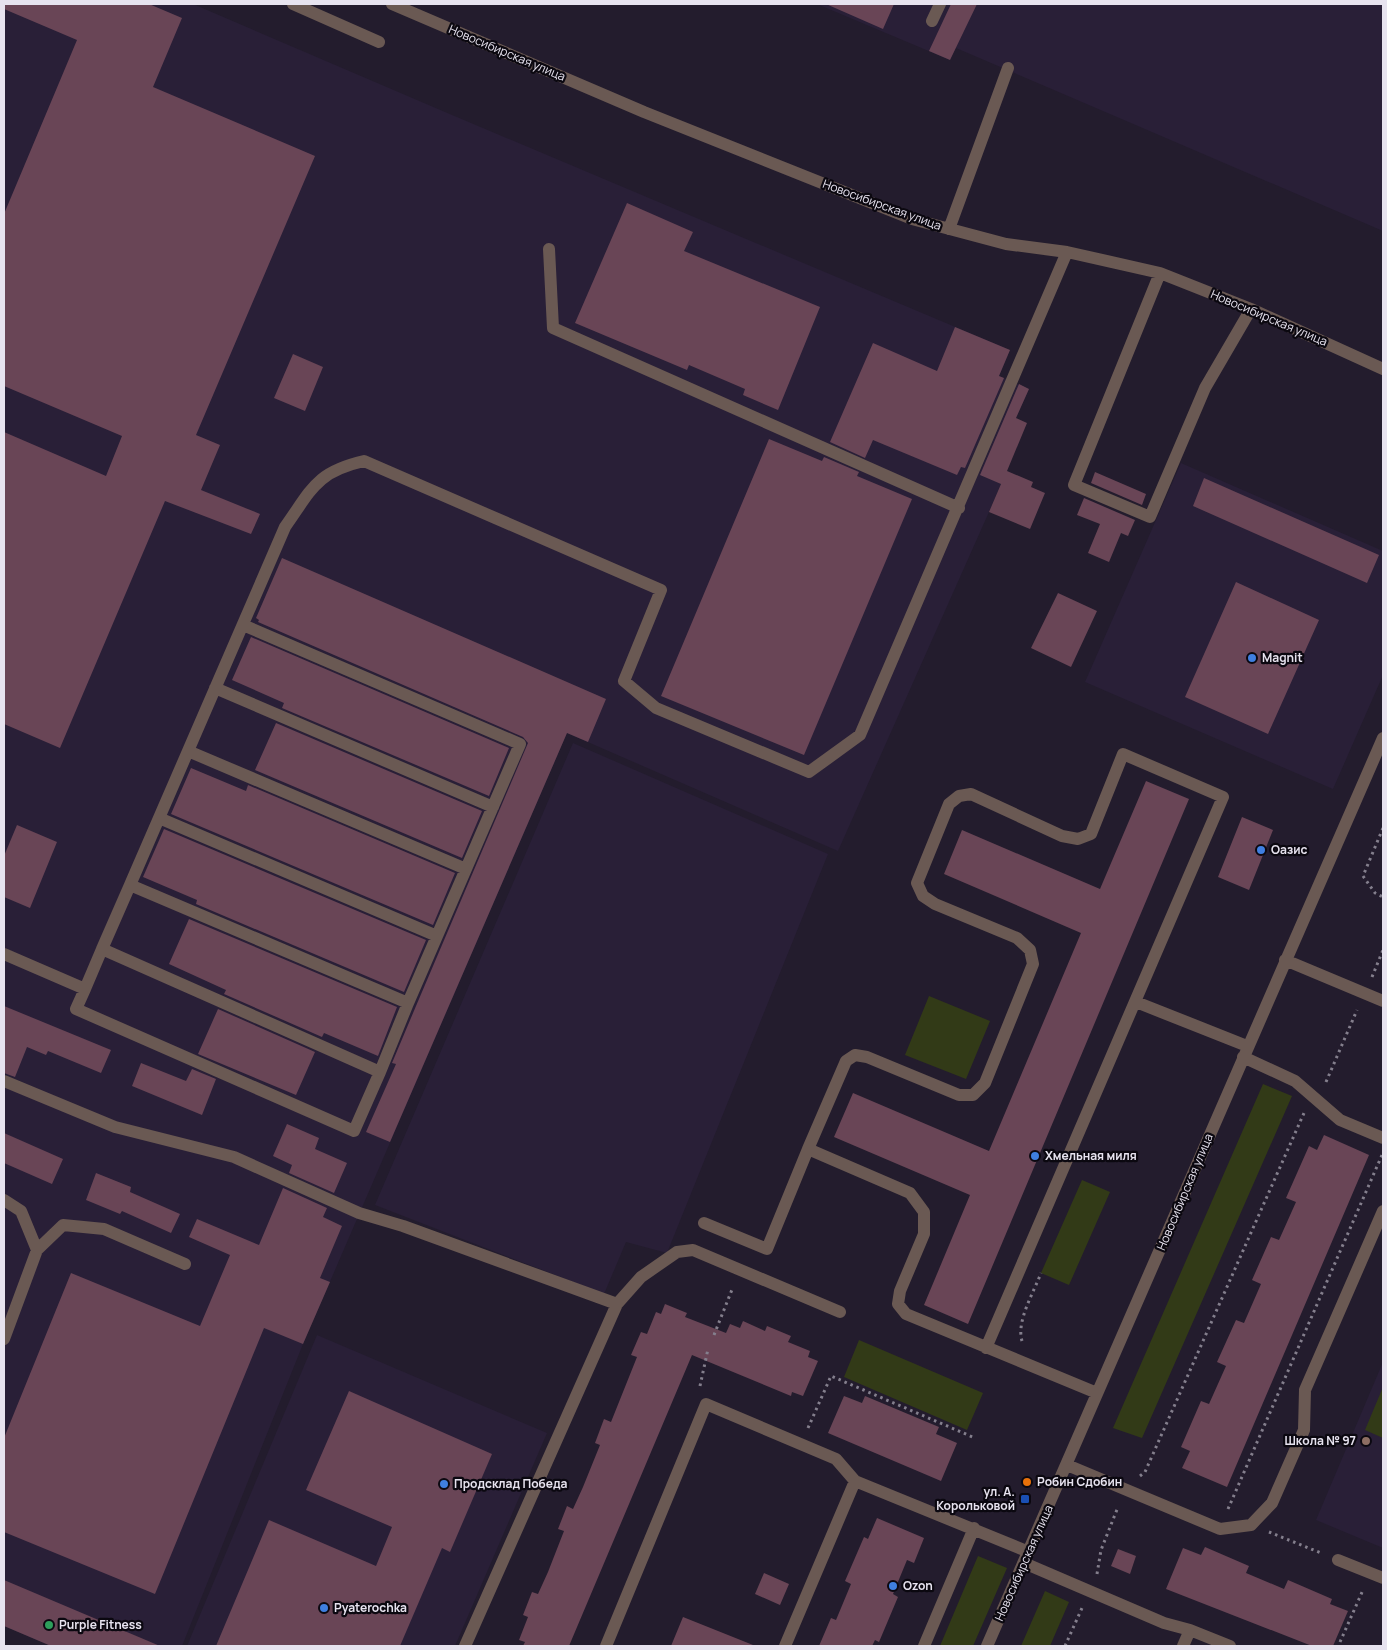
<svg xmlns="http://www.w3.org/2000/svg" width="1387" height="1650" viewBox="0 0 1387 1650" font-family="Manrope,sans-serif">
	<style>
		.built { fill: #291f37 }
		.green { fill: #323a17 }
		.building { fill: #694556 }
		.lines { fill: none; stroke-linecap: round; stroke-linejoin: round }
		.path { stroke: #847f8d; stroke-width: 3; stroke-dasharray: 2.5 4; stroke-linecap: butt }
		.minor { stroke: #6a5953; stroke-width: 12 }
		.shop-dot { fill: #3f7fe0; stroke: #0b0810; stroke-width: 2 }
		.education-dot { fill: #8d6e63; stroke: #0b0810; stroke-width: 2 }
		.food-dot { fill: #e8710a; stroke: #0b0810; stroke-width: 2 }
		.transit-dot { fill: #1a4fb4; stroke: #0b0810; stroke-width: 2 }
		.leisure-dot { fill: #2e9e5b; stroke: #0b0810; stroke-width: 2 }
		.labels { text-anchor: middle; stroke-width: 4.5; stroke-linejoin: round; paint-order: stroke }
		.street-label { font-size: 12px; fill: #e7e3ef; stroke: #0b0810 }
		.poi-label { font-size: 12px; font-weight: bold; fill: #e7e3ef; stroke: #0b0810; text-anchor: start }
	</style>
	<rect width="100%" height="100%" fill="#231c2d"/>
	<!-- built -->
	<path class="built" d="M 4,4 L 193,4 L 445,112 L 1010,350 L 999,376 L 1029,389 L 1016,418 L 1001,484 L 989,512 L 838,851 L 567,733 L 303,1344 L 182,1646 L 51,1646 L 4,1626 Z
		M 817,4 L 1383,4 L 1383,231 L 956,48 L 950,60 Z
		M 1181,463 L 1383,551 L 1383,675 L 1333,789 L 1085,682 Z
		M 573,743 L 828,854 L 667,1253 L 626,1242 L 604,1294 L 375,1205 Z
		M 317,1335 L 547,1433 L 455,1646 L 187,1646 Z
		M 1383,1362 L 1383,1548 L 1316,1520 Z"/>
	<!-- green -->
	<path class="green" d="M 929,996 L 990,1021 L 966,1079 L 905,1055 Z
		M 1263,1084 L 1292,1096 L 1142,1438 L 1113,1428 Z
		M 1082,1180 L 1110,1192 L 1069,1285 L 1041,1273 Z
		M 859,1340 L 983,1393 L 967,1430 L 844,1377 Z
		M 1383,1387 L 1383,1438 L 1365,1430 Z
		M 978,1556 L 1007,1568 L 973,1646 L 940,1646 Z
		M 1045,1591 L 1069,1602 L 1050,1646 L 1021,1646 Z"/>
	<!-- building -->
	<path class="building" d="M 4,4 L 149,4 L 182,18 L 153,87 L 315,156 L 196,435 L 220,445 L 201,490 L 260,514 L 251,534 L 165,501 L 60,748 L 4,724 L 4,432 L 106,476 L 122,436 L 4,386 L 4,214 L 77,40 L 4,9 Z
		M 826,4 L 894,4 L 883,29 Z
		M 951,4 L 977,4 L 950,60 L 929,51 Z
		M 627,203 L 693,232 L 684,251 L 820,307 L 778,410 L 743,395 L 745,389 L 689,365 L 687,370 L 575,323 Z
		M 955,327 L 1010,350 L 999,376 L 1004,378 L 965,468 L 961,467 L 957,475 L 873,440 L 865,458 L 830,442 L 873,343 L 937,371 Z
		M 293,354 L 323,367 L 305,411 L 274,398 Z
		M 1019,384 L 1029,389 L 1016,418 L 1027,423 L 1007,471 L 1033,482 L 1031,487 L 1045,493 L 1030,529 L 989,512 L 1001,484 L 980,475 Z
		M 769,439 L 822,461 L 824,457 L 859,472 L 857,476 L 912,499 L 804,755 L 661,696 Z
		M 1095,472 L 1146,494 L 1142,505 L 1091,483 Z
		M 1204,478 L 1379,555 L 1367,583 L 1193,506 Z
		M 1084,498 L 1135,520 L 1128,536 L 1121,533 L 1109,562 L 1088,553 L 1100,524 L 1077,515 Z
		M 282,558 L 606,699 L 588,742 L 567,733 L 390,1142 L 366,1132 L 396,1064 L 392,1063 L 416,1006 L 528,743 L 523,737 L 258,622 L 259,620 L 256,618 Z
		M 1236,582 L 1319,620 L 1268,734 L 1185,697 Z
		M 1058,593 L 1097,611 L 1071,667 L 1031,648 Z
		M 251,637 L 509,748 L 489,796 L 282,708 L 284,703 L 232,680 Z
		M 276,723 L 482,811 L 462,858 L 255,770 Z
		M 191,768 L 246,791 L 248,785 L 455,873 L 433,925 L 171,814 Z
		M 1146,781 L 1189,799 L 968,1324 L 924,1305 L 970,1195 L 834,1137 L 853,1093 L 989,1151 L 1081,933 L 944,874 L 962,830 L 1100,889 Z
		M 1242,817 L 1273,830 L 1249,890 L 1218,877 Z
		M 17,825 L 57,842 L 30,908 L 4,897 L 4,856 Z
		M 164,829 L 426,940 L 404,992 L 196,904 L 197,900 L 143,877 Z
		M 189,919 L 397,1007 L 378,1056 L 324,1033 L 322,1037 L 224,994 L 226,990 L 169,964 Z
		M 4,1006 L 111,1050 L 101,1073 L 48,1051 L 46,1055 L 27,1047 L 15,1077 L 4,1073 Z
		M 218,1009 L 315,1052 L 296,1095 L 198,1054 Z
		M 141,1063 L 186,1081 L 192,1069 L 216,1079 L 202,1115 L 132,1086 Z
		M 287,1124 L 319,1138 L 315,1149 L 347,1163 L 334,1193 L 289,1173 L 292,1165 L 273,1156 Z
		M 4,1133 L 63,1159 L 52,1184 L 4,1163 Z
		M 1324,1135 L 1369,1155 L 1227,1487 L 1182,1468 L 1190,1451 L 1181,1447 L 1201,1401 L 1209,1404 L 1226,1366 L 1217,1362 L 1236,1320 L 1244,1323 L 1261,1284 L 1252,1280 L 1271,1237 L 1279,1240 L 1296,1202 L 1286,1198 L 1309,1146 L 1317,1150 Z
		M 96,1173 L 131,1187 L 130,1192 L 180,1214 L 171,1233 L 122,1211 L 120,1214 L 86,1200 Z
		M 283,1188 L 327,1208 L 323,1217 L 342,1226 L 320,1278 L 330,1282 L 303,1344 L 264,1328 L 155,1594 L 4,1532 L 4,1438 L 71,1273 L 200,1326 L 230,1255 L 189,1237 L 197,1219 L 259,1245 Z
		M 665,1304 L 687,1313 L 685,1317 L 726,1333 L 730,1324 L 740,1328 L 743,1321 L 765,1331 L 767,1326 L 791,1336 L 788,1342 L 810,1351 L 808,1357 L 818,1361 L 803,1396 L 792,1392 L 791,1396 L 692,1355 L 569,1646 L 523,1646 L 525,1642 L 519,1640 L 528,1617 L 523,1615 L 532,1592 L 538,1594 L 548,1572 L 564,1531 L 558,1529 L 567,1506 L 573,1509 L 583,1487 L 600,1445 L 595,1443 L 604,1419 L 611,1422 L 637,1357 L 631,1355 L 641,1332 L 647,1334 L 656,1312 L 661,1314 Z
		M 349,1391 L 492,1454 L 450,1552 L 442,1548 L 400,1646 L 216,1646 L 269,1520 L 376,1566 L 392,1527 L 306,1490 Z
		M 844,1396 L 862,1403 L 865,1396 L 939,1427 L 936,1434 L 957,1443 L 941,1481 L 828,1433 Z
		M 877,1518 L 924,1538 L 914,1563 L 907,1560 L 893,1594 L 898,1597 L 879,1642 L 875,1640 L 872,1646 L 819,1646 L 831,1618 L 836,1620 L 851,1584 L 845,1581 L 864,1537 L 868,1539 Z
		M 1205,1547 L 1249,1566 L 1246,1573 L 1284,1589 L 1288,1580 L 1332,1599 L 1330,1604 L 1348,1611 L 1333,1646 L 1312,1646 L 1166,1589 L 1183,1548 L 1201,1555 Z
		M 1118,1549 L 1136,1556 L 1130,1574 L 1111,1566 Z
		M 764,1573 L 789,1584 L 780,1605 L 755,1594 Z
		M 4,1580 L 160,1646 L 51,1646 L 4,1626 Z
		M 683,1617 L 753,1645 L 753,1646 L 671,1646 Z"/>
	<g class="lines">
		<!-- path -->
		<path class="path" d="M 1383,828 L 1363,876 L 1375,893 L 1383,897
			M 1372,977 L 1383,950
			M 1326,1082 L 1357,1010
			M 714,1335 L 733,1287
			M 1022,1341 C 1016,1321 1034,1292 1041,1273
			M 700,1386 L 708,1349
			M 808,1428 L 831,1376 L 975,1438
			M 1140,1476 L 1145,1472 L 1304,1113
			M 1228,1509 L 1382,1155
			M 1269,1532 L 1321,1553
			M 1097,1574 L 1101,1550 L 1118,1507
			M 1340,1642 L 1363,1590
			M 1065,1646 L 1082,1608"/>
		<!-- minor -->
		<path class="minor" d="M 293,4 L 379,42
			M 392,4 L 644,112 L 912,219 L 1006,244 L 1067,252 L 1160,273 L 1251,309 L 1383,369
			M 932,21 L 940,4
			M 949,229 L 1008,68
			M 549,249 L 553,328 L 959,508
			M 1160,273 L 1074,485 L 1150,517 L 1205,388 L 1251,309
			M 243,625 L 520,744 L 408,1003 L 130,885 L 285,527 C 312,489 316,472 364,461 L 661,590 L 624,681 L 656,708 L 809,772 L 860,735 L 1067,252
			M 215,688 L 493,807
			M 188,751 L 466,869
			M 159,818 L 437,936
			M 130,885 L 102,949 L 380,1072 L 408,1003
			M 4,954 L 85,989 L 102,949
			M 1285,960 L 1383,1001
			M 85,989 L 76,1009 L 354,1131 L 380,1072
			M 1136,1002 L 1247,1046
			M 1243,1057 L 1295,1081 L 1340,1120 L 1383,1138
			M 4,1081 L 115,1127 L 234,1157 L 359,1213 L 403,1226 L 617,1304
			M 808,1149 L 846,1061 L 855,1055 L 867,1057 L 959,1095 L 973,1095 L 985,1083 L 1033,964 L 1030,950 L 1017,938 L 935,904 L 923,896 L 917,883 L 949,804 L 959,796 L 971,794 L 1062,836 L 1078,839 L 1091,834 L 1123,754 L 1223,797 L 986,1348
			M 4,1200 L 21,1211 L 37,1250
			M 704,1223 L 767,1249 L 808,1149 L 910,1193 L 924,1212 L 924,1234 L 900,1291 L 898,1304 L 906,1314 L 1097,1393
			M 4,1339 L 37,1250 L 63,1225 L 104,1229 L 185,1264
			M 1067,1465 L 1220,1529 L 1251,1525 L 1272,1503 L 1304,1430 L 1305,1390 L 1383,1211
			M 1338,1560 L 1383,1578
			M 1024,1563 L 1164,1623 L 1190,1630 L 1183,1646
			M 1190,1630 L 1230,1646
			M 465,1646 L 617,1304 L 641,1277 L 677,1252 L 693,1250 L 840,1312
			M 606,1646 L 706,1404 L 836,1459 L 855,1481
			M 785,1646 L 855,1481 L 1029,1552
			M 924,1646 L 974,1528
			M 987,1646 L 1383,738"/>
	</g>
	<!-- markers -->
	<g class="shop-dot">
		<circle cx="1252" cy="658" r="5"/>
		<circle cx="1261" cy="850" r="5"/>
		<circle cx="1035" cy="1156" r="5"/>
		<circle cx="444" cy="1484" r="5"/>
		<circle cx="893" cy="1586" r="5"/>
		<circle cx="324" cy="1608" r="5"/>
	</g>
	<circle class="education-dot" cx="1366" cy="1441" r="5"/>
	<circle class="food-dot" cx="1027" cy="1482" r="5"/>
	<rect class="transit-dot" x="1020" y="1494" width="10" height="10" rx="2.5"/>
	<circle class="leisure-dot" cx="49" cy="1625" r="5"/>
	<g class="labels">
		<!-- street labels -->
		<g class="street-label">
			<text transform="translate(507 53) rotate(23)" y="4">Новосибирская улица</text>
			<text transform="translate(882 205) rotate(20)" y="4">Новосибирская улица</text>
			<text transform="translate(1269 318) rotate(23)" y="4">Новосибирская улица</text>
			<text transform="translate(1185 1192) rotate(-67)" y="4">Новосибирская улица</text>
			<text transform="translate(1024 1563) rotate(-66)" y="4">Новосибирская улица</text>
		</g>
		<!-- poi labels -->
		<g class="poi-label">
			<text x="1262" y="662">Magnit</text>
			<text x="1271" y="854">Оазис</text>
			<text x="1045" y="1160">Хмельная миля</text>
			<text x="1356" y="1445" text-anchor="end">Школа № 97</text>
			<text x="1037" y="1486">Робин Сдобин</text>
			<text x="454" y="1488">Продсклад Победа</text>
			<text x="1015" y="1496" text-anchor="end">ул. А.<tspan x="1015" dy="14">Корольковой</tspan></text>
			<text x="903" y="1590">Ozon</text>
			<text x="334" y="1612">Pyaterochka</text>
			<text x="59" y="1629">Purple Fitness</text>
		</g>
	</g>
	<!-- border -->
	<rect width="1387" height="1650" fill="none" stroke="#e7e3ef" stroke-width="10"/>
</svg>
